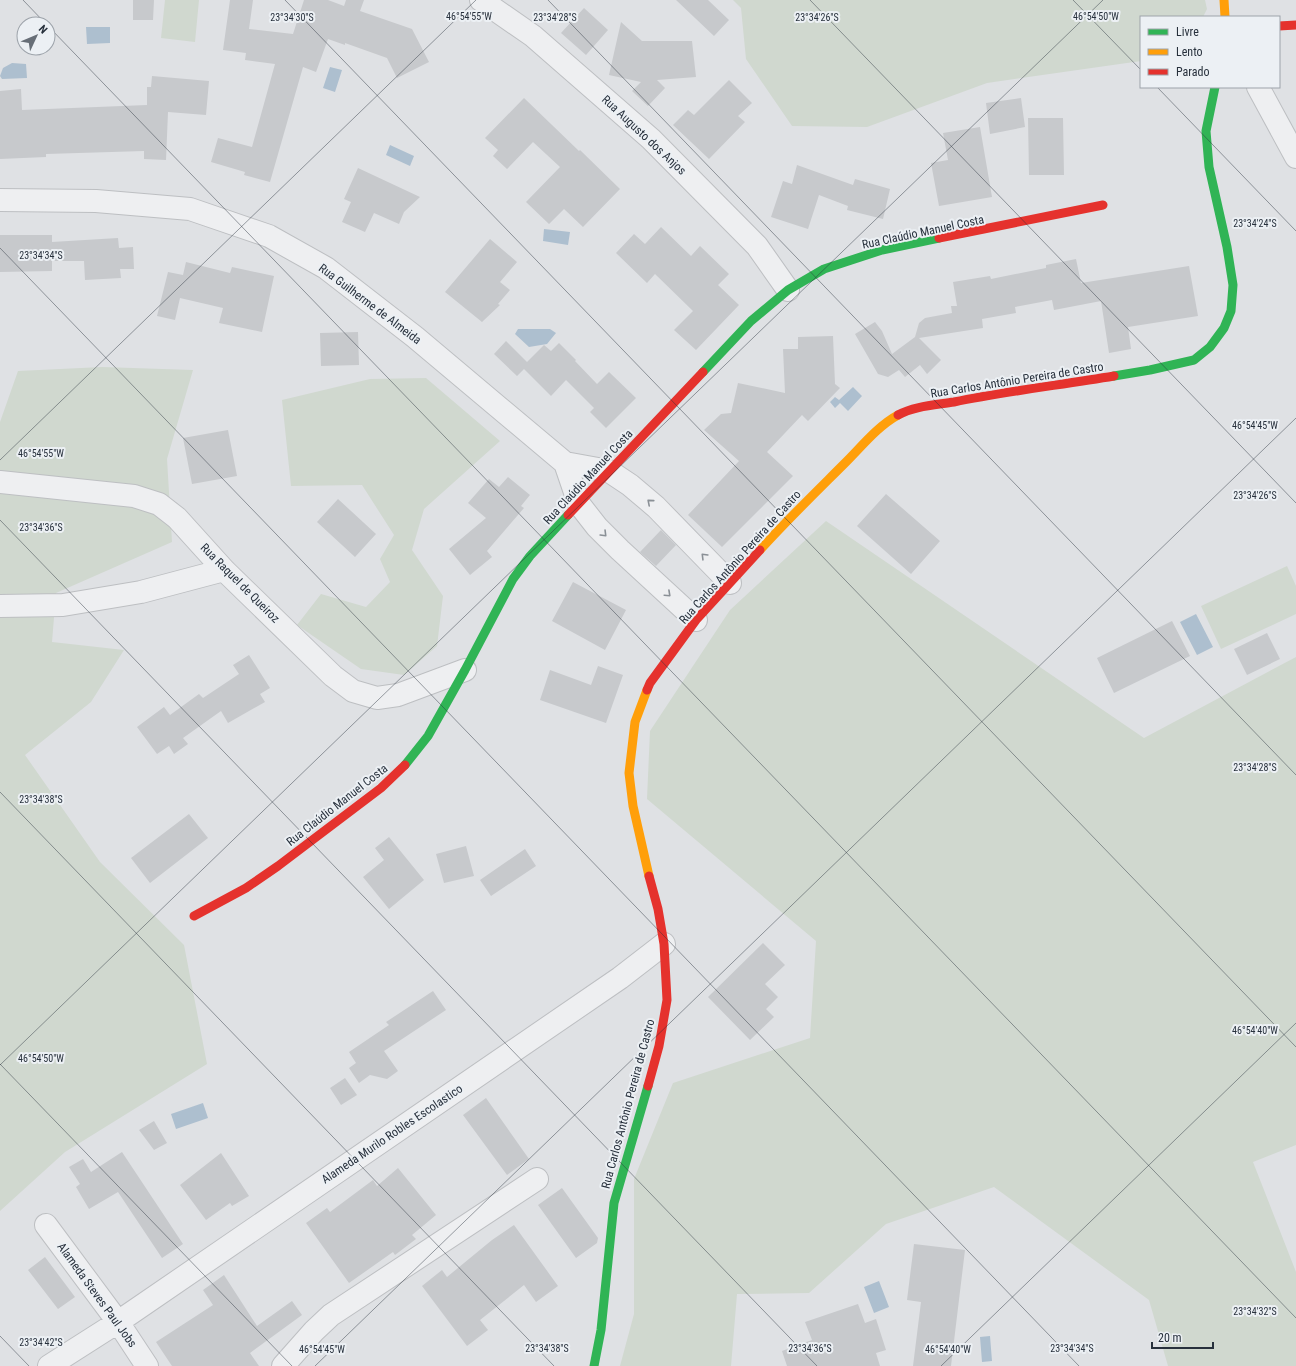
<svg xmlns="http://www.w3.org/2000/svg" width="1296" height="1366" viewBox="0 0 1296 1366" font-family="'Roboto Condensed',sans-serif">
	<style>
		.green { fill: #d0d8cf }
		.water { fill: #adbfcf }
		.building { fill: #c7c9cc }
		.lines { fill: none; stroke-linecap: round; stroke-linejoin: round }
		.street-casing { stroke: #bdbfc2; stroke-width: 24 }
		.street { stroke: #eeeff1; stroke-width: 22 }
		.fast { stroke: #30b455; stroke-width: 9 }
		.slow { stroke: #ff9f0a; stroke-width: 9 }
		.jam { stroke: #e5322d; stroke-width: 9 }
		.oneway { stroke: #8a9096 }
		.ticks { fill: none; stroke: #27303c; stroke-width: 1; stroke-opacity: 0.45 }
		.labels { text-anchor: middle; stroke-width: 4; stroke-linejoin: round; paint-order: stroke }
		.street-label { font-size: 12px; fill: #27303c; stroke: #ecf0f4 }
		.ticks-label { font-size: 10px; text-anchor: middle; fill: #27303c; stroke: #ecf0f4; stroke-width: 4; stroke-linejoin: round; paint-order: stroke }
	</style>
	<rect width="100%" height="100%" fill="#dfe1e4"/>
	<!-- green -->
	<path class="green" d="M 165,0 L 199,0 L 195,42 L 161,38 Z
		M 733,0 L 1205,0 L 1207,9 L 1203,17 L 1141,17 L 1141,61 L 987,83 L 867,127 L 792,126 L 746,59 L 741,8 Z
		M 102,367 L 193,370 L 167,459 L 172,542 L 56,593 L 52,642 L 124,650 L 91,702 L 25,755 L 100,862 L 184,945 L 207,1064 L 65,1152 L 0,1211 L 0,422 L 18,371 Z
		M 426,378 L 500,441 L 424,509 L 412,550 L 443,596 L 437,646 L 404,675 L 361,669 L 297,625 L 321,594 L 366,607 L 390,582 L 380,559 L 394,535 L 362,485 L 291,486 L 282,400 L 370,379 Z
		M 826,521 L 1144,738 L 1296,657 L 1296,1145 L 1253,1162 L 1296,1272 L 1296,1366 L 1168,1366 L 1149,1300 L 994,1187 L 886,1224 L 809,1293 L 737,1294 L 731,1366 L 620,1366 L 634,1314 L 634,1179 L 673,1083 L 810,1038 L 816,941 L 647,799 L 650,731 L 730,610 Z
		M 1287,566 L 1296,586 L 1296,614 L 1221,649 L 1201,606 Z"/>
	<!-- water -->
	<path class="water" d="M 86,27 L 110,27 L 110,43 L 87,44 Z
		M 12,63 L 26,64 L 27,78 L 2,79 L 0,76 L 3,68 Z
		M 330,67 L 342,70 L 335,92 L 323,88 Z
		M 390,145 L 414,156 L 410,166 L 386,155 Z
		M 544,229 L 570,232 L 568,245 L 543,241 Z
		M 518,329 L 550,329 L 556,333 L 547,344 L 529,347 L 515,334 Z
		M 853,387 L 862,396 L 848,411 L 840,403 L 835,408 L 830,402 L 835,397 L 839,400 Z
		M 1196,614 L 1213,647 L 1197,655 L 1180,622 Z
		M 203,1103 L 208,1118 L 176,1129 L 171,1114 Z
		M 879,1281 L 889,1307 L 874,1313 L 864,1287 Z
		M 990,1336 L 992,1361 L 982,1362 L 980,1337 Z"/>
	<!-- building -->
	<path class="building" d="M 133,0 L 154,0 L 153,20 L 133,20 Z
		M 230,0 L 253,0 L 249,29 L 293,34 L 304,0 L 328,0 L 344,6 L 346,0 L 364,0 L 360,11 L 412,29 L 429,62 L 397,78 L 387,58 L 345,43 L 345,45 L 328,39 L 316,72 L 303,67 L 270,182 L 244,175 L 245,172 L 211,162 L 218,138 L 252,147 L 275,64 L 245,60 L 246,53 L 223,50 Z
		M 676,0 L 708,0 L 729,20 L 714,36 Z
		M 584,8 L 608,30 L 586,55 L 561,33 Z
		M 621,22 L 642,41 L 692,41 L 696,77 L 657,80 L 665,88 L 648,106 L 632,91 L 641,82 L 609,75 Z
		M 152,76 L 209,81 L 206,115 L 168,112 L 166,160 L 144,159 L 144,151 L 46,154 L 46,157 L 0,159 L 0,91 L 21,89 L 22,110 L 147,105 L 147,87 L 151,87 Z
		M 729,80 L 752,103 L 738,116 L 745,122 L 709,159 L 673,125 L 688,110 L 694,115 Z
		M 524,98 L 579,151 L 580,150 L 620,189 L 583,227 L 564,209 L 549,224 L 526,202 L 560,167 L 533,142 L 507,169 L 493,156 L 498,150 L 485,138 Z
		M 1021,98 L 1025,127 L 990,134 L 986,103 Z
		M 1028,118 L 1063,118 L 1064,175 L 1029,175 Z
		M 980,127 L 992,197 L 939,206 L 931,163 L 948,160 L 943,133 Z
		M 797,165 L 853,185 L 855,179 L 890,189 L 883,219 L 847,210 L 848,206 L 819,195 L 808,229 L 771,217 L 783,181 L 792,184 Z
		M 358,168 L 420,197 L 404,212 L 399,224 L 374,213 L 365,232 L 342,222 L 351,202 L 344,199 Z
		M 661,227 L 691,256 L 700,246 L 729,274 L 718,285 L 739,305 L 696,350 L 674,330 L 693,311 L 655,274 L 647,283 L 616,253 L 634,234 L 645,244 Z
		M 0,235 L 52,235 L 52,242 L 118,238 L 119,248 L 133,247 L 134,269 L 120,269 L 121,278 L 85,280 L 84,261 L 52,261 L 52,271 L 0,272 Z
		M 490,239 L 517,262 L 500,282 L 510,290 L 498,304 L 500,305 L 482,322 L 445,292 Z
		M 1076,259 L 1081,283 L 1189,266 L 1198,316 L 1128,327 L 1131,349 L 1109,353 L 1101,301 L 1054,310 L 1052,300 L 1015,307 L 1016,313 L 982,319 L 983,328 L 919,338 L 941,360 L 927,374 L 920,365 L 905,377 L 899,370 L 888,377 L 878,374 L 855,334 L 875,322 L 882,331 L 892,354 L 915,337 L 919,323 L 925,318 L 952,313 L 951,306 L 957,306 L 953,282 L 990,276 L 991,279 L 1046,268 L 1046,265 Z
		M 186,262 L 230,273 L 232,267 L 274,276 L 262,332 L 219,323 L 223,308 L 180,298 L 175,320 L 157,316 L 168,272 L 183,275 Z
		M 358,332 L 359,365 L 321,366 L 320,333 Z
		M 833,336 L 835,384 L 840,388 L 808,421 L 802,415 L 767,452 L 793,476 L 722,547 L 688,515 L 739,461 L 704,430 L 721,414 L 731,413 L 738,383 L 785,393 L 783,349 L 798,349 L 798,337 Z
		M 506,341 L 527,362 L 544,345 L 551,351 L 559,343 L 576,360 L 575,361 L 597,384 L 609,372 L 636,398 L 606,428 L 590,412 L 594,408 L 566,380 L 551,396 L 524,369 L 517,376 L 494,354 Z
		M 228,430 L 237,476 L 192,484 L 183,438 Z
		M 508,477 L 530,495 L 521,506 L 524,508 L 487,551 L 492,557 L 470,575 L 449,549 L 486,518 L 468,503 L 489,479 L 499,487 Z
		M 886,494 L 940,541 L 911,574 L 857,526 Z
		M 338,499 L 376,534 L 355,557 L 317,522 Z
		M 661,530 L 676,545 L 656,566 L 640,552 Z
		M 573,582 L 626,610 L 605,650 L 552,621 Z
		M 1172,621 L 1190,656 L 1114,693 L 1097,658 Z
		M 1267,633 L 1280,659 L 1247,675 L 1234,649 Z
		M 249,655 L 270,688 L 260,694 L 265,702 L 228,723 L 221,711 L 183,738 L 188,744 L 174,754 L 169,746 L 157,754 L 137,727 L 164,707 L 170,715 L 199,694 L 203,698 L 239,674 L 233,665 Z
		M 598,666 L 623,675 L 606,723 L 540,700 L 550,670 L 591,685 Z
		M 189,814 L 208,838 L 150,883 L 131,858 Z
		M 389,837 L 424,880 L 389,909 L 363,877 L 384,860 L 375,848 Z
		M 466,846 L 474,876 L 444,883 L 436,854 Z
		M 525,849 L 536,866 L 491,896 L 480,880 Z
		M 763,943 L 785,965 L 765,984 L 778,997 L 766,1009 L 774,1017 L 750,1040 L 708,997 Z
		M 433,991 L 446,1010 L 384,1051 L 398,1071 L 387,1079 L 370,1075 L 359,1083 L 349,1068 L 356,1063 L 349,1052 L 389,1025 L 386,1022 Z
		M 345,1078 L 357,1095 L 341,1105 L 330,1088 Z
		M 486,1098 L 529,1159 L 507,1175 L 463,1115 Z
		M 154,1121 L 167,1143 L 154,1150 L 139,1130 Z
		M 122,1152 L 183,1244 L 162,1258 L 118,1192 L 89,1209 L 76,1187 L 80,1184 L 69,1167 L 83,1159 L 91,1172 Z
		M 221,1153 L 249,1196 L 232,1206 L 230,1203 L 206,1220 L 180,1185 Z
		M 398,1168 L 436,1215 L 412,1235 L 416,1239 L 395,1255 L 393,1252 L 349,1283 L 306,1223 L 327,1208 L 330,1212 L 373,1180 L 377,1186 Z
		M 562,1188 L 598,1238 L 597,1243 L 576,1258 L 538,1205 Z
		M 514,1225 L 558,1286 L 536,1302 L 524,1285 L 480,1320 L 488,1330 L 467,1346 L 422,1286 L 442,1270 L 447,1277 L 492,1240 Z
		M 914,1244 L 965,1250 L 951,1366 L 913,1366 L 921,1302 L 907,1300 Z
		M 45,1257 L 75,1297 L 58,1309 L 28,1270 Z
		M 224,1275 L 257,1326 L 292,1301 L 302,1315 L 250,1353 L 259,1366 L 172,1366 L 156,1342 L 213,1305 L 203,1290 Z
		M 858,1304 L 865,1323 L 876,1319 L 886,1350 L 876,1353 L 880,1366 L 787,1366 L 782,1351 L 812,1340 L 805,1322 Z"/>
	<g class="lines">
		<defs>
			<path id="street" d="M 481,0 L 533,36 L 651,139 L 757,246 L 788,290
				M 1258,87 L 1296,157
				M 0,200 L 96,201 L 190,209 L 269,236 L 326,268 L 415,337 L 565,463 L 609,471 L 630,485 L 656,507 L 730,583
				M 565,463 L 579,504 L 597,527 L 620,550 L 696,620
				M 0,482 L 134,496 L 159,504 L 177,518 L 224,570 L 333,676 L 353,691 L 377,698 L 398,695 L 465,670
				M 0,606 L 63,605 L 141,592 L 224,570
				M 46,1225 L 118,1322 L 147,1366
				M 49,1366 L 118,1322 L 620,978 L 664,944
				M 283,1366 L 314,1331 L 331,1315 L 537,1179"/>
		</defs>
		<!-- street casing -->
		<use href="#street" class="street-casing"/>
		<!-- street -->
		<use href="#street" class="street"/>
		<!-- fast -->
		<path class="fast" d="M 703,372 L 751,321 L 788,290 L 824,269 L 882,250 L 939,238
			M 1114,376 L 1150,370 L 1194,360 L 1210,347 L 1224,328 L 1231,311 L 1233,285 L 1227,247 L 1209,167 L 1206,131 L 1215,87
			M 405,765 L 428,736 L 465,670 L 513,579 L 530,556 L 568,515
			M 594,1366 L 601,1330 L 614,1203 L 648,1086"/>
		<!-- slow -->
		<path class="slow" d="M 1224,0 L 1225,17
			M 760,550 C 788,519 817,491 846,462 C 862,446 878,426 898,415
			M 647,690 L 635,722 L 629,773 L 633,806 L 649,876"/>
		<!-- jam -->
		<path class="jam" d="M 1279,26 L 1296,25
			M 939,238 L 1103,205
			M 898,415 C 914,406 936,405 954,402 C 1007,391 1061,385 1114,376
			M 568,515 L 703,372
			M 647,690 L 650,683 L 696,620 L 760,550
			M 194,916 L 246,888 L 278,866 L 381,788 L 405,765
			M 648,1086 L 659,1046 L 667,1000 L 664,944 L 658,909 L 649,876"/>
	</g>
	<!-- one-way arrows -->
	<defs><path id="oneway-chevron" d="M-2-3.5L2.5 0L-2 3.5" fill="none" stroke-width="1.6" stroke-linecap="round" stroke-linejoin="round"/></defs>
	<g class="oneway">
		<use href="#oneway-chevron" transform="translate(650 502) rotate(-139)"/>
		<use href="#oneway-chevron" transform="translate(604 534) rotate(45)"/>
		<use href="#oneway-chevron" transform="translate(704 556) rotate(-135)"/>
		<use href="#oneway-chevron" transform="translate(668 594) rotate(43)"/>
	</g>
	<!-- ticks -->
	<path class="ticks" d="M 23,0 L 46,24M 285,0 L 1296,1047M 548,0 L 1296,775M 810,0 L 1296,503M 1073,0 L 1141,70M 48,26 L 1296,1318M 1157,87 L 1296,231M 0,248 L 1079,1366M 0,460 L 476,0M 0,520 L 817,1366M 0,792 L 554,1366M 0,1064 L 292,1366M 0,1065 L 1103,0M 0,1336 L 29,1366M 315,1366 L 1296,418M 941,1366 L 1296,1023"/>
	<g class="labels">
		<!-- street labels -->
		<g class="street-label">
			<text transform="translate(644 135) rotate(43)" y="4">Rua Augusto dos Anjos</text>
			<text transform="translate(923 232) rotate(-12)" y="4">Rua Claúdio Manuel Costa</text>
			<text transform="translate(370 304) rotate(37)" y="4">Rua Guilherme de Almeida</text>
			<text transform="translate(1017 380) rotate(-9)" y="4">Rua Carlos Antônio Pereira de Castro</text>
			<text transform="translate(588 477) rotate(-47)" y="4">Rua Claúdio Manuel Costa</text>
			<text transform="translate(740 557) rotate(-48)" y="4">Rua Carlos Antônio Pereira de Castro</text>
			<text transform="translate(240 583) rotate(45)" y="4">Rua Raquel de Queiroz</text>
			<text transform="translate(337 805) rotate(-38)" y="4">Rua Claúdio Manuel Costa</text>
			<text transform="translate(628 1104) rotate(-75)" y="4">Rua Carlos Antônio Pereira de Castro</text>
			<text transform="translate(392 1134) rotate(-34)" y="4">Alameda Murilo Robles Escolastico</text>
			<text transform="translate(97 1295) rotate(54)" y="4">Alameda Steves Paul Jobs</text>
		</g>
	</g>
	<g class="ticks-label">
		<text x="469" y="20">46°54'55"W</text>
		<text x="1096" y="20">46°54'50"W</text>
		<text x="292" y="21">23°34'30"S</text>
		<text x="555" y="21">23°34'28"S</text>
		<text x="817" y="21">23°34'26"S</text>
		<text x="1255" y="227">23°34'24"S</text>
		<text x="41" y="259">23°34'34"S</text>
		<text x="1255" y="429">46°54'45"W</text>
		<text x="41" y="457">46°54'55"W</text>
		<text x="1255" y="499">23°34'26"S</text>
		<text x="41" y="531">23°34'36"S</text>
		<text x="1255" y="771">23°34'28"S</text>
		<text x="41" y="803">23°34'38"S</text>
		<text x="1255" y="1034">46°54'40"W</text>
		<text x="41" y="1062">46°54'50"W</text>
		<text x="1255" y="1315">23°34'32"S</text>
		<text x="41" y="1346">23°34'42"S</text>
		<text x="547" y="1352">23°34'38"S</text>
		<text x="810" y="1352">23°34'36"S</text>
		<text x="1072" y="1352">23°34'34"S</text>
		<text x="322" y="1353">46°54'45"W</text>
		<text x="948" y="1353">46°54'40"W</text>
	</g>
	<!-- legend -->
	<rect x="1140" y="16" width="140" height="72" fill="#ecf0f4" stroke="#9da3aa"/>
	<rect x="1148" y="29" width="20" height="6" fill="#30b455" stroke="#9da3aa"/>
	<text x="1176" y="36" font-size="12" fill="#27303c">Livre</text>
	<rect x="1148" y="49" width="20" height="6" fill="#ff9f0a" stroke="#9da3aa"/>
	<text x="1176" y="56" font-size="12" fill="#27303c">Lento</text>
	<rect x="1148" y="69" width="20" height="6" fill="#e5322d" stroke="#9da3aa"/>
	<text x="1176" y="76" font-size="12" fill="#27303c">Parado</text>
	<!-- north arrow -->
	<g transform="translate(36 36) rotate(46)"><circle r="19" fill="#ecf0f4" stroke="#9da3aa"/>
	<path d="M0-3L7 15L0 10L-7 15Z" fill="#676e77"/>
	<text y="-6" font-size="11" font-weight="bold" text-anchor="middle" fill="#27303c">N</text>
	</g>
	<!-- scale -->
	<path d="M1152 1342v6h61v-6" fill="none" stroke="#27303c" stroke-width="2"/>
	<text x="1158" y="1342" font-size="12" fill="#27303c" stroke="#ecf0f4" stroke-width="3" paint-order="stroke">20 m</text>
</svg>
